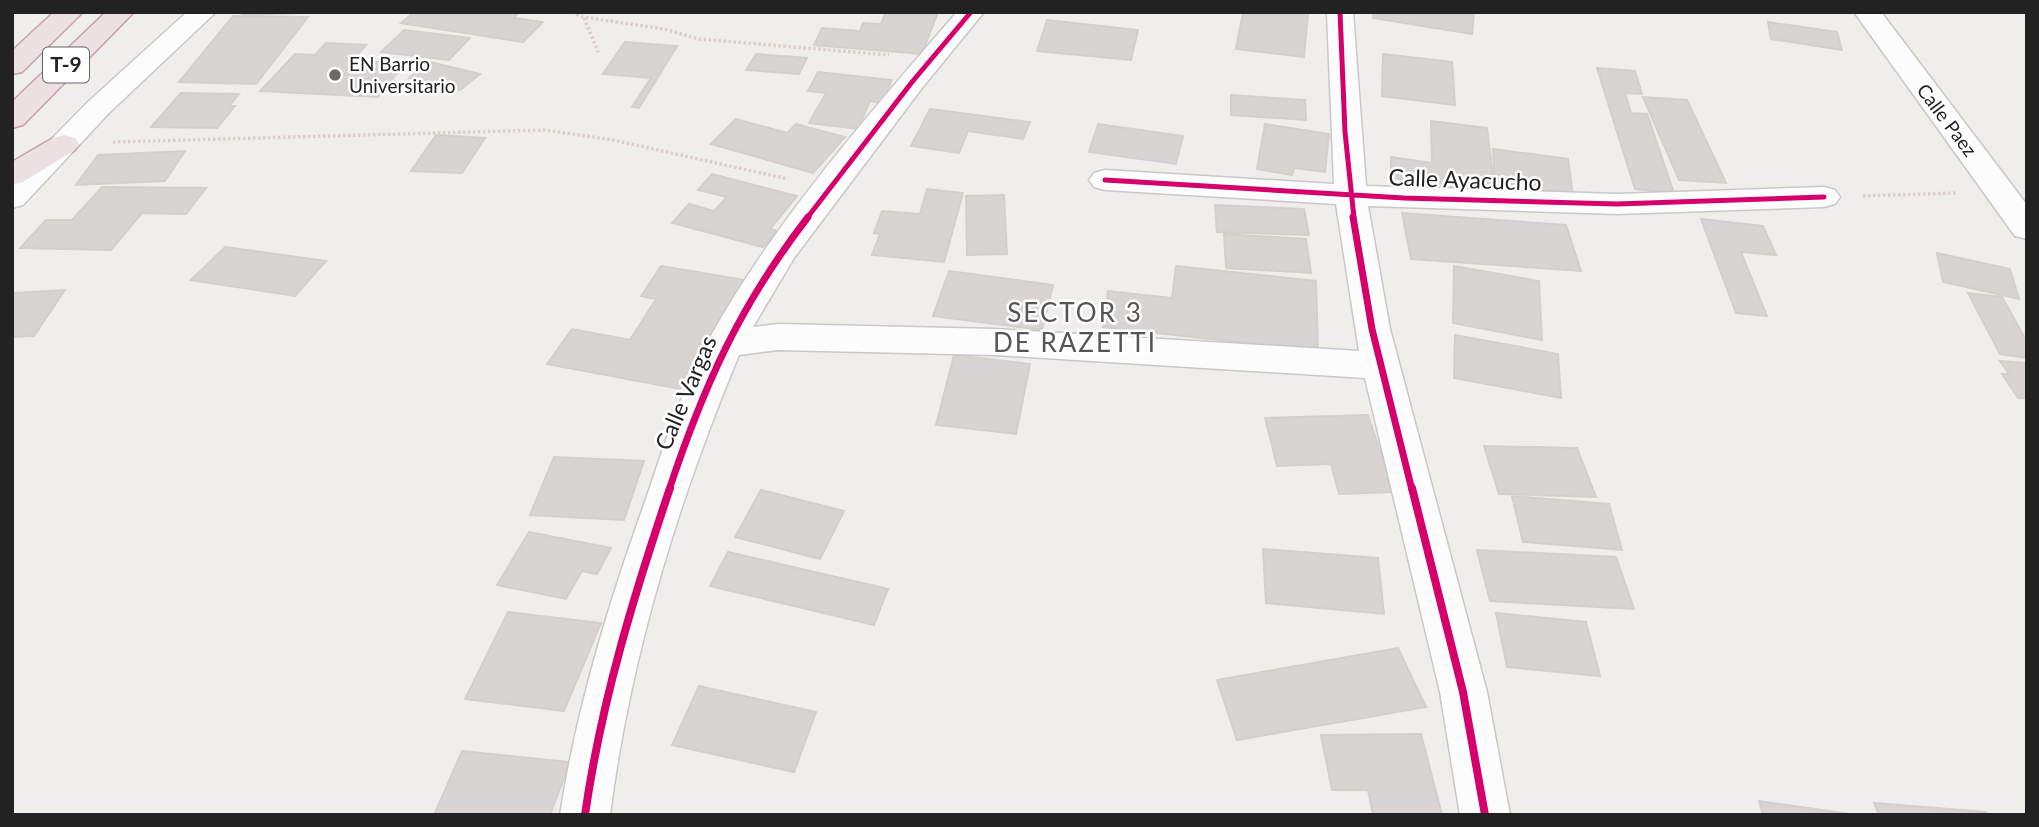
<svg xmlns="http://www.w3.org/2000/svg" width="2039" height="827" viewBox="0 0 2039 827" font-family="Lato,sans-serif">
	<style>
		.building { fill: #d7d4d2; stroke: #d3d0cc; stroke-width: 2 }
		.lines { fill: none; stroke-linecap: round; stroke-linejoin: round }
		.street-casing { stroke: #c9c8c7; stroke-width: 3 }
		.highway-casing { stroke: #c5a2ac; stroke-width: 3 }
		.path { stroke: #dccecd; stroke-width: 3.5; stroke-dasharray: 2.5 2.5; stroke-linecap: butt }
		.street { fill: #fdfcfc; fill-rule: evenodd }
		.highway { fill: #ece0e2; fill-rule: evenodd }
		.cycleway-far2-casing { stroke: #fff; stroke-width: 9 }
		.cycleway-far1-casing { stroke: #fff; stroke-width: 11 }
		.cycleway-casing { stroke: #fff; stroke-width: 12 }
		.cycleway-far2 { stroke: #d6006c; stroke-width: 5 }
		.cycleway-far1 { stroke: #d6006c; stroke-width: 7 }
		.cycleway { stroke: #d6006c; stroke-width: 8 }
		.poi-dot { fill: #6a6968; stroke: #fff; stroke-width: 2.5 }
		.labels { text-anchor: middle; stroke-width: 5; stroke-linejoin: round; paint-order: stroke }
		.far-poi-label { font-size: 19px; fill: #222; stroke: #fff; text-anchor: start }
		.far-street-label { font-size: 19px; fill: #222; stroke: #fff }
		.shield { fill: #fff; stroke: #646464; stroke-width: 2 }
		.shield-label { font-size: 21px; font-weight: bold; fill: #222 }
		.street-label { font-size: 23px; fill: #222; stroke: #fff }
		.quarter-label { font-size: 26px; letter-spacing: 2px; fill: #555; stroke: #fff }
	</style>
	<rect width="100%" height="100%" fill="#f0eeeb"/>
	<!-- building -->
	<path class="building" d="M 245,12 L 331,12 L 242,15 Z
		M 414,12 L 519,12 L 514,18 L 543,22 L 523,42 L 401,23 Z
		M 886,12 L 938,12 L 922,54 L 814,45 L 822,28 L 860,31 L 863,23 L 881,24 Z
		M 1243,12 L 1308,14 L 1304,57 L 1236,49 Z
		M 1374,12 L 1474,12 L 1472,34 L 1373,18 Z
		M 233,16 L 308,17 L 256,84 L 179,82 Z
		M 1047,20 L 1138,30 L 1131,60 L 1037,51 Z
		M 1768,22 L 1837,32 L 1842,50 L 1771,39 Z
		M 404,30 L 470,38 L 449,60 L 381,52 Z
		M 625,42 L 677,46 L 639,108 L 632,107 L 651,78 L 603,74 Z
		M 326,43 L 366,45 L 352,61 L 405,63 L 378,97 L 260,91 L 295,54 L 315,55 Z
		M 756,54 L 807,58 L 799,74 L 746,70 Z
		M 1383,54 L 1452,62 L 1455,105 L 1382,96 Z
		M 430,62 L 480,74 L 460,90 L 409,78 Z
		M 1597,68 L 1635,71 L 1642,94 L 1625,93 L 1631,113 L 1647,114 L 1674,193 L 1635,189 Z
		M 818,72 L 892,80 L 882,103 L 870,101 L 858,129 L 809,123 L 826,93 L 808,91 Z
		M 181,93 L 239,94 L 229,106 L 235,106 L 217,128 L 151,127 Z
		M 1231,95 L 1305,100 L 1306,120 L 1231,115 Z
		M 1643,97 L 1687,100 L 1726,183 L 1679,180 Z
		M 930,109 L 1030,122 L 1023,139 L 968,131 L 959,153 L 911,146 Z
		M 736,119 L 787,133 L 796,124 L 845,137 L 813,173 L 711,144 Z
		M 1431,121 L 1487,128 L 1495,192 L 1391,178 L 1391,157 L 1432,163 Z
		M 1098,124 L 1183,136 L 1176,164 L 1089,152 Z
		M 1265,124 L 1329,134 L 1325,172 L 1294,168 L 1292,175 L 1257,169 Z
		M 436,135 L 485,138 L 462,173 L 411,171 Z
		M 1493,149 L 1568,159 L 1573,196 L 1495,186 Z
		M 185,151 L 165,181 L 76,185 L 98,155 Z
		M 712,174 L 797,196 L 770,229 L 777,231 L 763,247 L 672,223 L 689,204 L 714,211 L 727,197 L 698,190 Z
		M 102,187 L 206,188 L 186,214 L 142,213 L 111,250 L 20,248 L 46,220 L 72,220 Z
		M 927,189 L 963,193 L 944,262 L 872,255 L 880,234 L 874,233 L 882,211 L 920,214 Z
		M 1004,195 L 1007,254 L 967,255 L 966,196 Z
		M 1215,205 L 1304,209 L 1309,235 L 1217,232 Z
		M 1402,213 L 1566,225 L 1581,271 L 1411,259 Z
		M 1701,219 L 1763,226 L 1776,255 L 1741,252 L 1767,316 L 1736,313 Z
		M 1224,234 L 1306,239 L 1311,273 L 1226,268 Z
		M 225,247 L 326,261 L 295,296 L 191,280 Z
		M 1937,253 L 2010,269 L 2019,299 L 1943,282 Z
		M 661,266 L 744,280 L 680,389 L 547,364 L 572,329 L 630,340 L 656,299 L 641,296 Z
		M 1176,266 L 1316,281 L 1318,351 L 1103,327 L 1108,291 L 1172,298 Z
		M 1454,266 L 1539,281 L 1542,340 L 1453,323 Z
		M 949,271 L 1053,285 L 1042,330 L 933,316 Z
		M 65,290 L 34,336 L 12,337 L 12,293 Z
		M 1968,293 L 2002,297 L 2027,342 L 2027,358 L 2000,354 Z
		M 1455,335 L 1558,354 L 1561,398 L 1454,378 Z
		M 954,355 L 1030,364 L 1016,434 L 936,425 Z
		M 2000,361 L 2027,363 L 2027,398 L 2018,398 L 2002,374 L 2009,374 Z
		M 1368,415 L 1394,492 L 1339,494 L 1331,464 L 1277,466 L 1265,418 Z
		M 1484,446 L 1577,448 L 1596,497 L 1499,494 Z
		M 554,457 L 644,461 L 624,520 L 530,515 Z
		M 761,490 L 844,511 L 820,559 L 735,537 Z
		M 1512,496 L 1609,504 L 1622,550 L 1523,542 Z
		M 529,532 L 611,548 L 597,574 L 582,571 L 566,599 L 497,585 Z
		M 1263,549 L 1378,558 L 1384,614 L 1266,603 Z
		M 1477,550 L 1616,557 L 1634,609 L 1490,601 Z
		M 728,552 L 888,589 L 874,625 L 710,586 Z
		M 508,612 L 601,623 L 564,711 L 465,699 Z
		M 1496,613 L 1586,622 L 1600,676 L 1507,667 Z
		M 1398,648 L 1426,707 L 1237,740 L 1217,680 Z
		M 699,686 L 816,712 L 794,772 L 672,745 Z
		M 1421,734 L 1442,815 L 1373,815 L 1368,790 L 1332,790 L 1321,735 Z
		M 462,751 L 570,762 L 550,815 L 434,815 Z
		M 1759,801 L 1857,815 L 1763,815 Z
		M 1874,803 L 1986,812 L 1987,815 L 1879,815 Z"/>
	<g class="lines">
		<defs>
			<path id="street" d="M 187,12 L 216,12 L 109,113 L 23,205 L 12,208 L 12,179 L 89,101 Z
				M 957,12 L 984,12 L 922,88 L 794,258 L 753,327 L 778,324 L 995,329 L 1359,351 L 1336,204 L 1105,190 L 1094,187 L 1089,180 L 1094,173 L 1105,170 L 1334,184 L 1327,12 L 1353,12 L 1366,186 L 1617,194 L 1824,187 L 1835,190 L 1840,197 L 1835,204 L 1824,207 L 1617,214 L 1368,206 L 1390,329 L 1487,692 L 1510,815 L 1460,815 L 1440,692 L 1365,378 L 995,355 L 778,350 L 739,355 C 678,501 630,658 610,815 L 560,815 C 577,706 609,602 646,499 C 664,446 681,391 708,341 C 773,223 869,114 957,12 Z
				M 1854,12 L 1881,12 L 2027,205 L 2027,239 L 2015,236 Z"/>
			<path id="highway" d="M 54,12 L 83,12 L 22,72 L 12,74 L 12,51 Z
				M 106,12 L 134,12 L 23,125 L 12,128 L 12,102 Z
				M 64,135 L 75,138 L 79,144 L 75,150 L 23,182 L 12,185 L 12,162 L 53,138 Z"/>
		</defs>
		<!-- street casing -->
		<use href="#street" class="street-casing"/>
		<!-- highway casing -->
		<use href="#highway" class="highway-casing"/>
		<!-- path -->
		<path class="path" d="M 572,12 L 583,17 L 664,29 L 699,39 L 889,55
			M 584,18 L 599,54
			M 113,142 L 545,130 L 613,140 L 788,179
			M 1863,196 L 1956,193"/>
		<!-- street -->
		<use href="#street" class="street"/>
		<!-- highway -->
		<use href="#highway" class="highway"/>
		<defs>
			<path id="cycleway-far2" d="M 1340,12 L 1345,132 L 1354,218
				M 1105,180 L 1404,198 L 1617,204 L 1824,197
				M 807,218 L 912,82 L 971,12"/>
			<path id="cycleway-far1" d="M 1353,217 L 1372,329 L 1412,490
				M 669,490 C 704,385 740,305 808,217"/>
			<path id="cycleway" d="M 1412,488 L 1463,692 L 1485,815
				M 585,815 C 601,702 634,595 670,488"/>
		</defs>
		<!-- cycleway-far2 casing -->
		<use href="#cycleway-far2" class="cycleway-far2-casing"/>
		<!-- cycleway-far1 casing -->
		<use href="#cycleway-far1" class="cycleway-far1-casing"/>
		<!-- cycleway casing -->
		<use href="#cycleway" class="cycleway-casing"/>
		<!-- cycleway-far2 -->
		<use href="#cycleway-far2" class="cycleway-far2"/>
		<!-- cycleway-far1 -->
		<use href="#cycleway-far1" class="cycleway-far1"/>
		<!-- cycleway -->
		<use href="#cycleway" class="cycleway"/>
	</g>
	<!-- markers -->
	<circle class="poi-dot" cx="335" cy="75" r="7"/>
	<g class="labels">
		<!-- far-poi labels -->
		<g class="far-poi-label">
			<text x="349" y="71">EN Barrio<tspan x="349" dy="22">Universitario</tspan></text>
		</g>
		<!-- far-street labels -->
		<g class="far-street-label">
			<text transform="translate(1947 120) rotate(53)" y="7">Calle Paez</text>
		</g>
		<!-- shield labels -->
		<rect class="shield" x="43" y="47.5" width="46" height="35" rx="5"/>
		<g class="shield-label">
			<text x="66" y="72">T-9</text>
		</g>
		<!-- street labels -->
		<g class="street-label">
			<text transform="translate(1465 180) rotate(2)" y="8">Calle Ayacucho</text>
			<text transform="translate(686 393) rotate(-67)" y="8">Calle Vargas</text>
		</g>
		<!-- quarter labels -->
		<g class="quarter-label">
			<text x="1075" y="322">SECTOR 3<tspan x="1075" dy="30">DE RAZETTI</tspan></text>
		</g>
	</g>
	<!-- border -->
	<rect width="2039" height="827" fill="none" stroke="#222222" stroke-width="28"/>
</svg>
